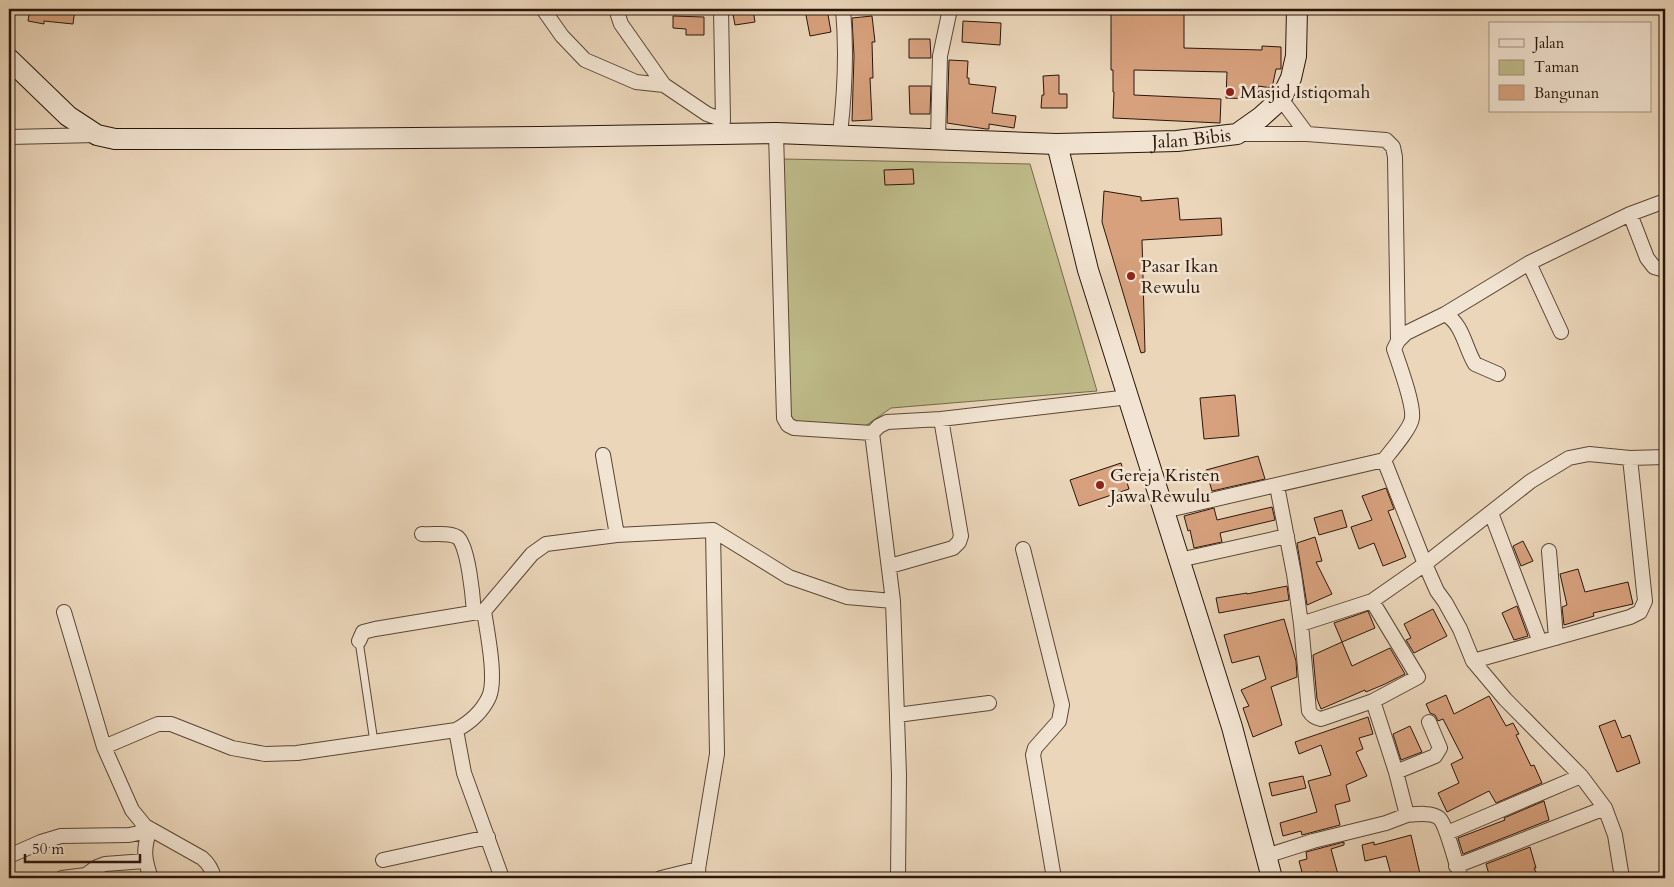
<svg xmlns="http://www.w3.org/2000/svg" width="1674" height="887" viewBox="0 0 1674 887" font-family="Cardo,serif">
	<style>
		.green { fill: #bfbc8a; stroke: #74694a }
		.building { fill: #d7a17d; stroke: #2a160b }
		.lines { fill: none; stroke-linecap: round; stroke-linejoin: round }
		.lane-casing { stroke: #5a4637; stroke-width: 9 }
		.street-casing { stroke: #5a4637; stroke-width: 16 }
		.secondary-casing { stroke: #2a160b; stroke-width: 22 }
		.lane { stroke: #f2e4d2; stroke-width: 7 }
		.street { stroke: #f2e4d2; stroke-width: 14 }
		.secondary { stroke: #f2e4d2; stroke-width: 20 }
		.poi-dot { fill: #8f2418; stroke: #f2e4d2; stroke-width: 2 }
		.labels { text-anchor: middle; stroke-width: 5; stroke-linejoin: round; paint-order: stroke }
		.poi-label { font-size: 18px; fill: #2a160b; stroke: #f2e4d2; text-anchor: start }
		.street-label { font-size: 18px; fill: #2a160b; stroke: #f2e4d2 }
	</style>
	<rect width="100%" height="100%" fill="#ebd6ba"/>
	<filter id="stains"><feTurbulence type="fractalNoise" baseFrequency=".004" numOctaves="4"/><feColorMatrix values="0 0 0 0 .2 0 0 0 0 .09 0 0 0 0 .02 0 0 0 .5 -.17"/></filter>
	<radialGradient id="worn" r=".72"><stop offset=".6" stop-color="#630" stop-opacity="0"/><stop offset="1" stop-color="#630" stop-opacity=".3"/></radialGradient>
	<!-- green -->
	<path class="green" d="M 783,159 L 1030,164 L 1097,391 L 891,408 L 861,429 L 791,430 Z"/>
	<!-- building -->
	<path class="building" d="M 30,9 L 75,9 L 73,24 L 44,21 L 44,24 L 28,21 Z
		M 732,9 L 753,9 L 755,22 L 735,25 Z
		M 813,9 L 827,9 L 831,32 L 810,36 L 805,10 Z
		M 1111,9 L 1184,9 L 1184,48 L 1262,50 L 1262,46 L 1281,47 L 1281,69 L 1276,69 L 1272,88 L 1258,86 L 1258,99 L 1226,98 L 1227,72 L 1134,70 L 1134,95 L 1221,99 L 1220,123 L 1113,118 L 1114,92 L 1113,92 L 1113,70 L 1111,70 Z
		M 673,16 L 704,17 L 704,35 L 686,35 L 686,29 L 673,28 Z
		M 872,16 L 875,42 L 872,42 L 873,78 L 870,78 L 872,120 L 852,121 L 854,56 L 852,18 Z
		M 963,21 L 1001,23 L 1000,45 L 962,42 Z
		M 909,39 L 930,39 L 931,58 L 909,58 Z
		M 949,60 L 968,61 L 967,78 L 969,78 L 969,84 L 996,87 L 992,113 L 1016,116 L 1014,128 L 989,124 L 989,129 L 986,129 L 947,123 Z
		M 1059,75 L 1059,94 L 1067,94 L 1067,108 L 1041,108 L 1042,95 L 1044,95 L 1043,76 Z
		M 909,86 L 931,86 L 930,114 L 910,114 Z
		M 913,169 L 914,184 L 885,185 L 884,170 Z
		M 1104,191 L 1141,197 L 1141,201 L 1178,198 L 1180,220 L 1221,218 L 1222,235 L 1142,240 L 1145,352 L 1141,353 L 1102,222 Z
		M 1235,395 L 1239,436 L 1204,439 L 1200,398 Z
		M 1258,456 L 1265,479 L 1212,491 L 1206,470 Z
		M 1121,463 L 1129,489 L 1079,506 L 1070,480 Z
		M 1386,488 L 1394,509 L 1388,511 L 1406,557 L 1383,566 L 1374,543 L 1359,549 L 1351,527 L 1372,520 L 1362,496 Z
		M 1272,507 L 1275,520 L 1220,533 L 1222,542 L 1194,548 L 1190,530 L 1188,531 L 1184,516 L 1214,508 L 1217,520 Z
		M 1342,510 L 1347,527 L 1319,535 L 1314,518 Z
		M 1315,537 L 1322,561 L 1316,562 L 1332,594 L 1307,605 L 1297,543 Z
		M 1523,541 L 1533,561 L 1521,566 L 1513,546 Z
		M 1578,569 L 1585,592 L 1628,582 L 1633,604 L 1593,613 L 1594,616 L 1564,625 L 1562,607 L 1567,605 L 1560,574 Z
		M 1287,586 L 1289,600 L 1219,613 L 1216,598 L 1247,593 L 1247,594 Z
		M 1517,606 L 1528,636 L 1514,640 L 1502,613 Z
		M 1433,609 L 1447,636 L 1414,653 L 1406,640 L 1411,638 L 1404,624 Z
		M 1368,611 L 1375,628 L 1342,642 L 1334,623 Z
		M 1284,619 L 1296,661 L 1297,677 L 1271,687 L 1282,725 L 1253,737 L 1243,708 L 1249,706 L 1241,690 L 1266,679 L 1259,656 L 1232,663 L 1224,635 Z
		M 1342,642 L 1352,666 L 1390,648 L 1405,674 L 1385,684 L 1366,692 L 1365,690 L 1321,709 L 1317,699 L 1313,655 Z
		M 1446,695 L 1454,714 L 1489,696 L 1506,726 L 1513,723 L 1519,734 L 1516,735 L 1531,766 L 1534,765 L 1542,783 L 1496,803 L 1489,791 L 1447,812 L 1438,793 L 1459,783 L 1451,764 L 1463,758 L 1443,719 L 1438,721 L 1435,715 L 1430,713 L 1426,704 Z
		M 1368,717 L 1373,734 L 1359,738 L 1363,749 L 1356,752 L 1367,776 L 1346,785 L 1350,801 L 1335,805 L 1340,825 L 1302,835 L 1301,831 L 1283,836 L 1280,823 L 1317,812 L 1308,781 L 1331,775 L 1321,745 L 1299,754 L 1295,742 Z
		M 1615,720 L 1622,738 L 1630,735 L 1640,763 L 1617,772 L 1599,726 Z
		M 1410,726 L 1422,752 L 1401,760 L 1393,734 Z
		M 1303,776 L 1306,788 L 1272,796 L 1269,783 Z
		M 1544,801 L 1549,820 L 1463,854 L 1458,838 L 1505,820 L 1504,818 Z
		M 1411,835 L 1421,878 L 1392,878 L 1386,856 L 1365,861 L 1362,845 L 1374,842 L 1374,845 Z
		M 1344,842 L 1344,845 L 1331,849 L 1339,878 L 1319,878 L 1318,872 L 1303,876 L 1299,861 L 1307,859 L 1306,852 Z
		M 1530,847 L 1536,868 L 1534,868 L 1539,878 L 1490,878 L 1486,864 Z"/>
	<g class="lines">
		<defs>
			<path id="lane" d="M 359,641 L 374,742"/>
			<path id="street" d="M 543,9 L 562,36 L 585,60 L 636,82 L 664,85
				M 616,9 L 621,24 L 664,85 L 707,114 L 723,120 L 721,134
				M 721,9 L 723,120
				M 1281,99 L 1307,134 L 1386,140 L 1393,147 L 1395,157 L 1398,341
				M 776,133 L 784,418 L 788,425 L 794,428 L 872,433
				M 840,134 C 845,91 847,52 843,9
				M 1237,134 L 1307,134
				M 9,137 L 97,135
				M 938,139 L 940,56 L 950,9
				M 1630,214 L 1647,258 L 1654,267 L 1665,270
				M 1529,263 L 1561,332
				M 1445,314 C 1463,324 1465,348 1475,364 L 1498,374
				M 603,455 L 617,535
				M 1277,486 L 1294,574 L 1301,624 L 1309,711 C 1312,716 1315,718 1321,719 L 1373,701 L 1418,677 L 1372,601
				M 1164,511 L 1384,460
				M 1491,513 L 1540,642
				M 422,534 C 433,535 448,532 457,537 C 468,543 473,598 474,612
				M 1023,549 L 1062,705 L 1059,721 L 1035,748 L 1033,755 L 1054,878
				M 1549,551 L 1556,638
				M 1179,560 L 1287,536
				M 890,566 L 953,548 L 959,542 L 961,536 L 941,419
				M 64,612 L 104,747 L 132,810 L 145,826 L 202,858 C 209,864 212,869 214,878
				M 1301,624 L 1372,601 L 1425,564 L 1531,481 L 1569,458 L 1589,454 L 1630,458 L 1665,457
				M 359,641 L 363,632 L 375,629 L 484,611
				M 1473,661 L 1630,617 L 1640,612 L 1645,601 L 1630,458
				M 1373,701 L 1396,772 L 1407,815 C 1416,814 1432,812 1439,818 C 1447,825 1456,866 1461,878
				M 897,715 L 989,703
				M 104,747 L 158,724 L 171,724 L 232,748 L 265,754 L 297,753 L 456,730
				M 1396,772 L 1435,756 L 1440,748 L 1429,722
				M 150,829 C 143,849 144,859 151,878
				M 1447,833 L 1581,776
				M 9,856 L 41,842 L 61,836 L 129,835 L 139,833 L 145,826
				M 1266,856 L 1313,841 L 1386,823 L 1407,815
				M 383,860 L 488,837
				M 1456,866 L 1605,808
				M 62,878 L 86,875 L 97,867 L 105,864 L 145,861
				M 502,878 L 464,773 L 456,730 C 471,722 482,712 489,697 C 497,679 487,631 484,611 L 532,554 L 546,544 L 617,535 L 713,530 L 789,577 L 847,597 L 893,601
				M 661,878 L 698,869
				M 699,878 L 698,869 L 717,754 L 713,530
				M 898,878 L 899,775 L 893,601 L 872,433 L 879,426 L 887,422 L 941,419 L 1129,397
				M 1622,878 L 1615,835 L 1605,808 L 1581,776 L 1505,699 L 1473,661 L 1460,629 L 1445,602 L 1437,591 L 1425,564 L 1384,460 C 1391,451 1411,428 1412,418 C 1414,404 1399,364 1394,349 L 1398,341 L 1406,333 L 1445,314 L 1529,263 L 1630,214 L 1665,201"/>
			<g id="secondary">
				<path id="s1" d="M 9,59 L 68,116 L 97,135 L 115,139 L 288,139 L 540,137 L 776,133 L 1057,144 L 1177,141 L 1237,134 L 1261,117 L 1281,99 L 1291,78 L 1296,56 L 1297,9"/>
				<path d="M 1057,144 L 1088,270 L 1232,727 L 1272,878"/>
			</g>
		</defs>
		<!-- lane casing -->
		<use href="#lane" class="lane-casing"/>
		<!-- street casing -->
		<use href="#street" class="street-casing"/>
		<!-- secondary casing -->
		<use href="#secondary" class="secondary-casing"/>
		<!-- lane -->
		<use href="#lane" class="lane"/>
		<!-- street -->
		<use href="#street" class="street"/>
		<!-- secondary -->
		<use href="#secondary" class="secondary"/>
	</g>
	<!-- markers -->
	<g class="poi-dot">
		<circle cx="1230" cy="92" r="5"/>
		<circle cx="1131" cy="276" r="5"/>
		<circle cx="1100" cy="485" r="5"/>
	</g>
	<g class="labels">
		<!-- poi labels -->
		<g class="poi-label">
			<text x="1240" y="98">Masjid Istiqomah</text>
			<text x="1141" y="272">Pasar Ikan<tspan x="1141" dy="21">Rewulu</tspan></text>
			<text x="1110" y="481">Gereja Kristen<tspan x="1110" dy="21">Jawa Rewulu</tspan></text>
		</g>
		<!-- street labels -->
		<g class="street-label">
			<text dy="6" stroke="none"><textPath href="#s1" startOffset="1212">Jalan Bibis</textPath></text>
		</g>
	</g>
	<!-- margin -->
	<rect width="1674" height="887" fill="none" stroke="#ebd6ba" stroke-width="30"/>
	<rect x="10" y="10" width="1654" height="867" fill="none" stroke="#2a160b" stroke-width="2.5"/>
	<rect x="15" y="15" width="1644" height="857" fill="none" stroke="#2a160b"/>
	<!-- legend -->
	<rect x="1489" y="22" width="162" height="90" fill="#f2e4d2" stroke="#a29282"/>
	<rect x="1499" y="39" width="25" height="8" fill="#f2e4d2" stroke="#a29282"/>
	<text x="1534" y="48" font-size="15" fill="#2a160b">Jalan</text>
	<rect x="1499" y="60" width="25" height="15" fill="#bfbc8a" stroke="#a29282"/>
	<text x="1534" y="72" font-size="15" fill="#2a160b">Taman</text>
	<rect x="1499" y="85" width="25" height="15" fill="#d7a17d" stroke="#a29282"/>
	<text x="1534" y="98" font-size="15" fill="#2a160b">Bangunan</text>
	<!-- scale -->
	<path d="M25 854v8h115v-8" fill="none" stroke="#2a160b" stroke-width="2.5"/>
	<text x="32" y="854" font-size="15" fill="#2a160b" stroke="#f2e4d2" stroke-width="4" paint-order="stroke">50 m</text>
	<rect width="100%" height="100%" filter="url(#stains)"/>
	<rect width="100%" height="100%" fill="url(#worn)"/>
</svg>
